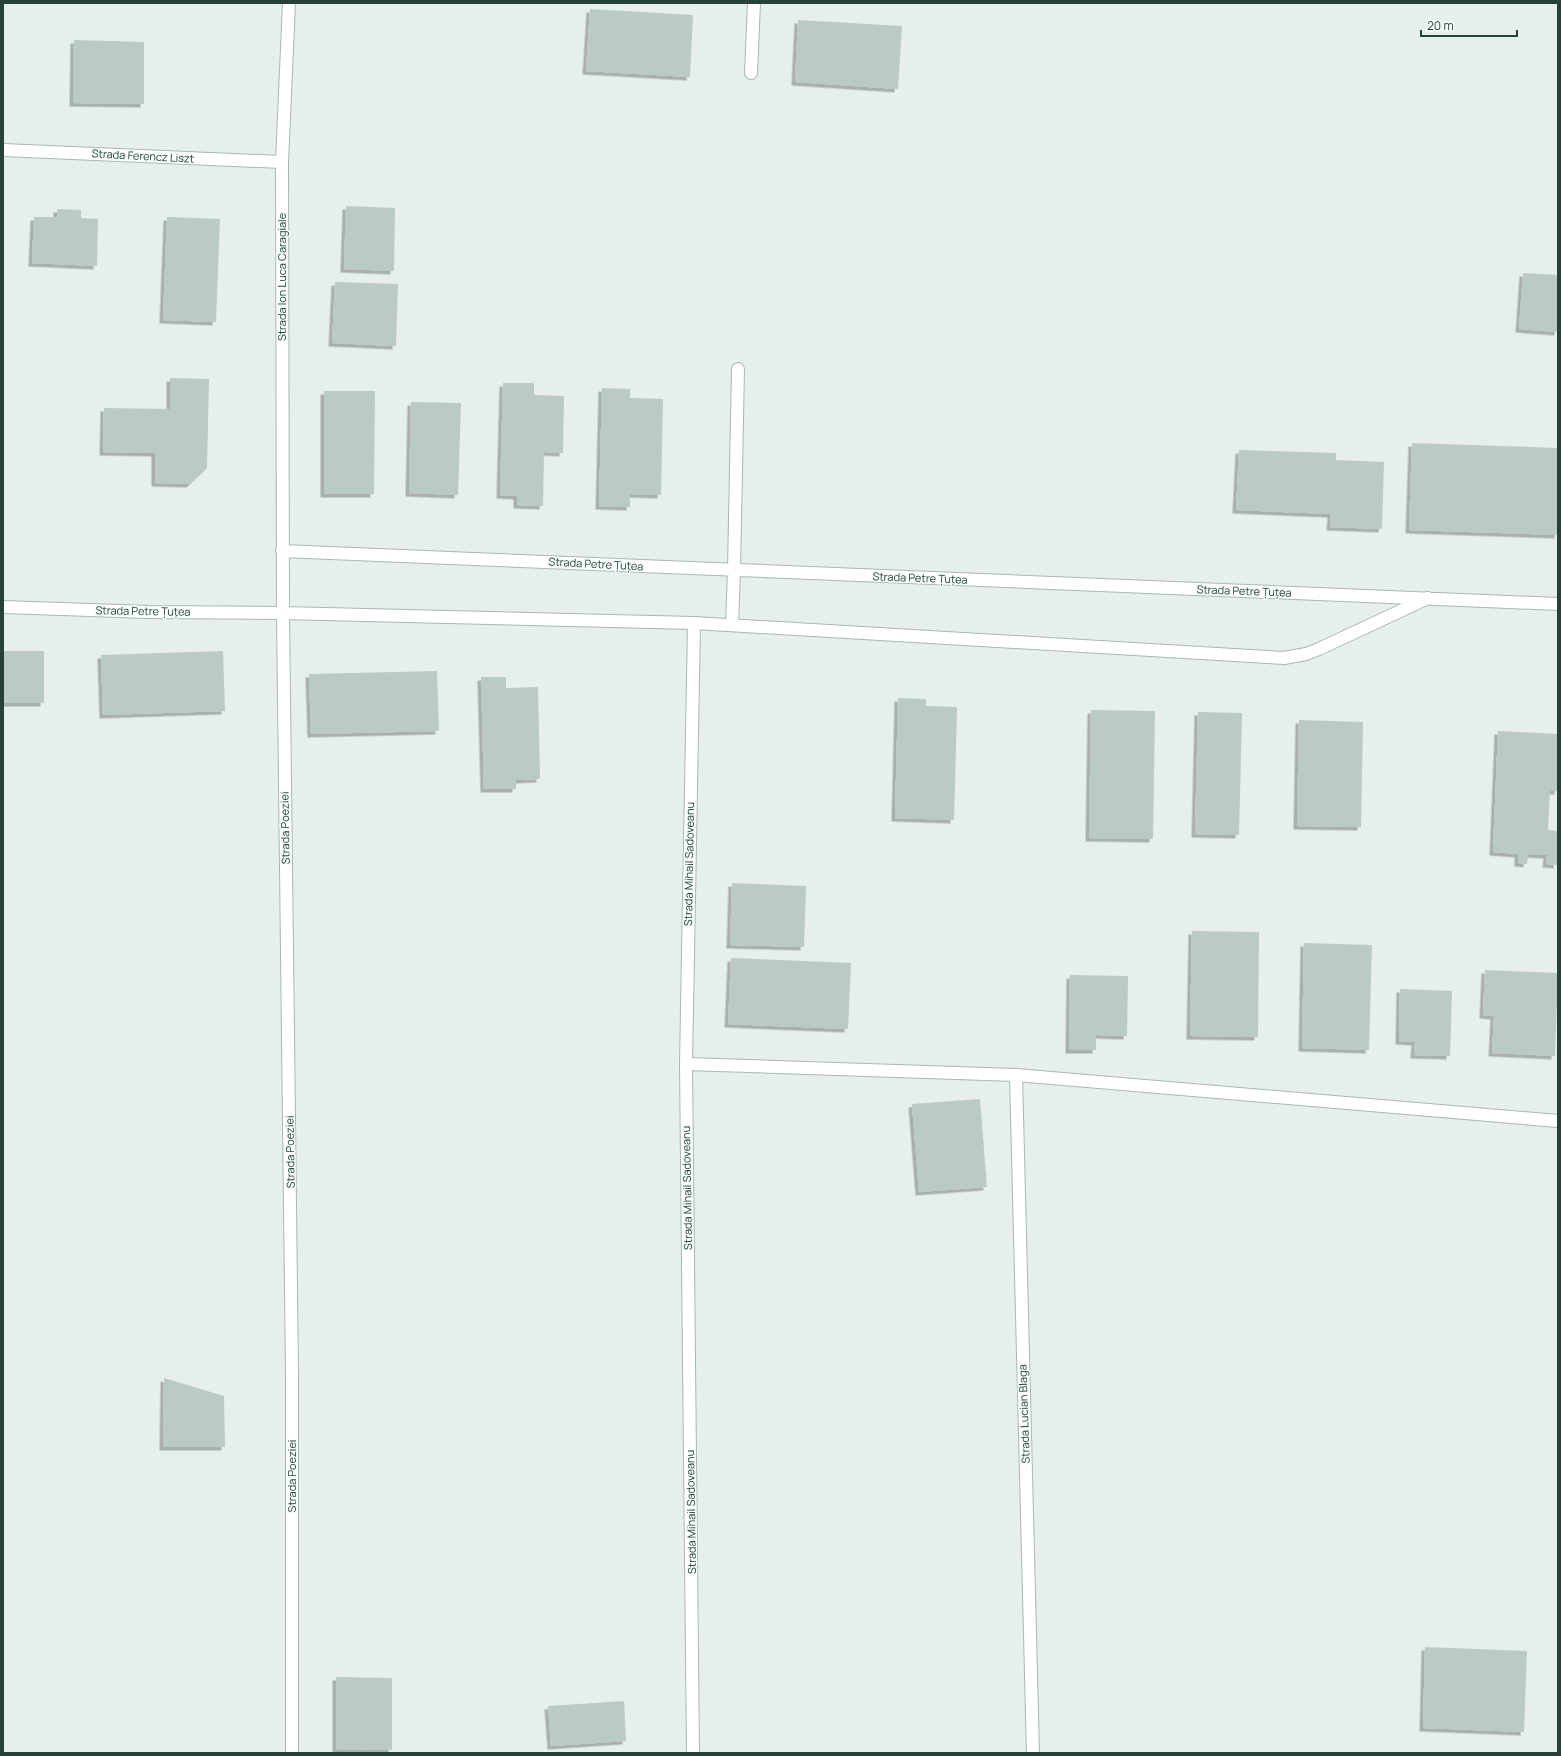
<svg xmlns="http://www.w3.org/2000/svg" width="1561" height="1756" viewBox="0 0 1561 1756" font-family="Manrope,sans-serif">
	<style>
		.building { fill: #bbcac4; filter: url(#shadow) }
		.lines { fill: none; stroke-linecap: round; stroke-linejoin: round }
		.lane-casing { stroke: #a8b8b2; stroke-width: 14 }
		.street-casing { stroke: #a8b8b2; stroke-width: 14 }
		.lane { stroke: #fff; stroke-width: 12 }
		.street { stroke: #fff; stroke-width: 12 }
		.labels { text-anchor: middle; stroke-width: 3; stroke-linejoin: round; paint-order: stroke }
		.street-label { font-size: 11px; fill: #24423a; stroke: #f7fbf9 }
	</style>
	<defs>
		<filter id="shadow"><feDropShadow dx="-3.5" dy="3.5" stdDeviation="0" flood-color="#0004"/></filter>
	</defs>
	<rect width="100%" height="100%" fill="#e6efeb"/>
	<!-- building -->
	<path class="building" d="M 590,9 L 693,15 L 690,77 L 586,71 Z
		M 798,20 L 902,26 L 898,89 L 795,82 Z
		M 74,40 L 144,42 L 144,104 L 73,103 Z
		M 346,206 L 395,208 L 394,271 L 344,269 Z
		M 57,209 L 81,210 L 81,218 L 98,219 L 97,266 L 32,263 L 34,217 L 57,217 Z
		M 167,217 L 220,219 L 216,322 L 163,320 Z
		M 1523,273 L 1558,275 L 1558,332 L 1519,329 Z
		M 335,282 L 398,284 L 396,346 L 332,343 Z
		M 170,378 L 209,379 L 207,468 L 190,484 L 155,483 L 155,453 L 103,452 L 104,408 L 170,409 Z
		M 503,383 L 534,383 L 534,395 L 564,396 L 563,453 L 544,452 L 543,506 L 517,505 L 517,496 L 500,495 Z
		M 602,388 L 630,389 L 630,398 L 663,399 L 661,495 L 630,494 L 630,507 L 599,506 Z
		M 324,391 L 375,391 L 374,494 L 324,494 Z
		M 411,402 L 461,403 L 458,495 L 409,493 Z
		M 1412,443 L 1558,448 L 1558,535 L 1409,530 Z
		M 1239,450 L 1336,453 L 1336,460 L 1384,462 L 1382,529 L 1330,527 L 1331,514 L 1236,510 Z
		M 3,651 L 44,651 L 44,703 L 3,703 Z
		M 223,651 L 225,711 L 103,715 L 101,655 Z
		M 437,671 L 439,731 L 311,734 L 309,674 Z
		M 481,677 L 506,677 L 506,688 L 538,687 L 540,779 L 516,780 L 516,789 L 484,789 Z
		M 898,698 L 926,699 L 926,706 L 957,707 L 954,820 L 895,818 Z
		M 1091,710 L 1155,711 L 1153,839 L 1089,838 Z
		M 1198,712 L 1242,713 L 1239,835 L 1195,834 Z
		M 1299,720 L 1363,722 L 1361,827 L 1297,826 Z
		M 1498,731 L 1558,734 L 1558,791 L 1550,791 L 1548,830 L 1558,831 L 1557,865 L 1546,864 L 1547,855 L 1528,854 L 1527,864 L 1518,863 L 1518,854 L 1493,852 Z
		M 732,883 L 806,886 L 804,947 L 730,945 Z
		M 1192,931 L 1259,932 L 1258,1037 L 1190,1036 Z
		M 1304,943 L 1372,945 L 1369,1050 L 1302,1048 Z
		M 731,958 L 851,963 L 848,1029 L 728,1024 Z
		M 1485,970 L 1558,973 L 1555,1056 L 1492,1053 L 1494,1016 L 1483,1015 Z
		M 1070,975 L 1128,976 L 1127,1036 L 1096,1035 L 1096,1050 L 1069,1050 Z
		M 1400,989 L 1452,991 L 1450,1056 L 1414,1055 L 1415,1042 L 1399,1041 Z
		M 980,1099 L 987,1187 L 919,1192 L 912,1104 Z
		M 164,1378 L 224,1396 L 225,1447 L 163,1447 Z
		M 1425,1647 L 1527,1651 L 1524,1732 L 1423,1728 Z
		M 336,1677 L 392,1678 L 392,1750 L 336,1749 Z
		M 624,1701 L 626,1741 L 551,1746 L 548,1706 Z"/>
	<g class="lines">
		<defs>
			<path id="lane" d="M 734,570 L 738,369"/>
			<path id="street" d="M 289,3 L 282,162 L 283,613 L 292,1374 L 292,1753
				M 751,73 L 754,3
				M 3,150 L 282,162
				M 282,551 L 1558,604
				M 3,607 L 148,612 L 283,613 L 694,623 L 1284,658 L 1306,654 L 1319,649 L 1428,598
				M 732,625 L 734,570
				M 686,1064 L 1016,1075 L 1558,1121
				M 1016,1075 L 1033,1753
				M 693,1753 L 686,1064 L 694,623"/>
		</defs>
		<!-- lane casing -->
		<use href="#lane" class="lane-casing"/>
		<!-- street casing -->
		<use href="#street" class="street-casing"/>
		<!-- lane -->
		<use href="#lane" class="lane"/>
		<!-- street -->
		<use href="#street" class="street"/>
	</g>
	<g class="labels">
		<!-- street labels -->
		<g class="street-label">
			<text transform="translate(143 156) rotate(3)" y="4">Strada Ferencz Liszt</text>
			<text transform="translate(282 277) rotate(-90)" y="4">Strada Ion Luca Caragiale</text>
			<text transform="translate(596 564) rotate(3)" y="4">Strada Petre Țuțea</text>
			<text transform="translate(920 578) rotate(2)" y="4">Strada Petre Țuțea</text>
			<text transform="translate(1244 591) rotate(2)" y="4">Strada Petre Țuțea</text>
			<text transform="translate(143 611) rotate(1)" y="4">Strada Petre Țuțea</text>
			<text transform="translate(285 828) rotate(-91)" y="4">Strada Poeziei</text>
			<text transform="translate(689 864) rotate(-89)" y="4">Strada Mihail Sadoveanu</text>
			<text transform="translate(290 1152) rotate(-91)" y="4">Strada Poeziei</text>
			<text transform="translate(687 1188) rotate(-91)" y="4">Strada Mihail Sadoveanu</text>
			<text transform="translate(1024 1414) rotate(-92)" y="4">Strada Lucian Blaga</text>
			<text transform="translate(292 1476) rotate(-90)" y="4">Strada Poeziei</text>
			<text transform="translate(691 1512) rotate(-91)" y="4">Strada Mihail Sadoveanu</text>
		</g>
	</g>
	<!-- border -->
	<rect width="1561" height="1756" fill="none" stroke="#24423a" stroke-width="8"/>
	<!-- scale -->
	<path d="M1421 30v6h96v-6" fill="none" stroke="#24423a" stroke-width="2"/>
	<text x="1427" y="30" font-size="12" fill="#24423a" stroke="#f7fbf9" stroke-width="3" paint-order="stroke">20 m</text>
</svg>
